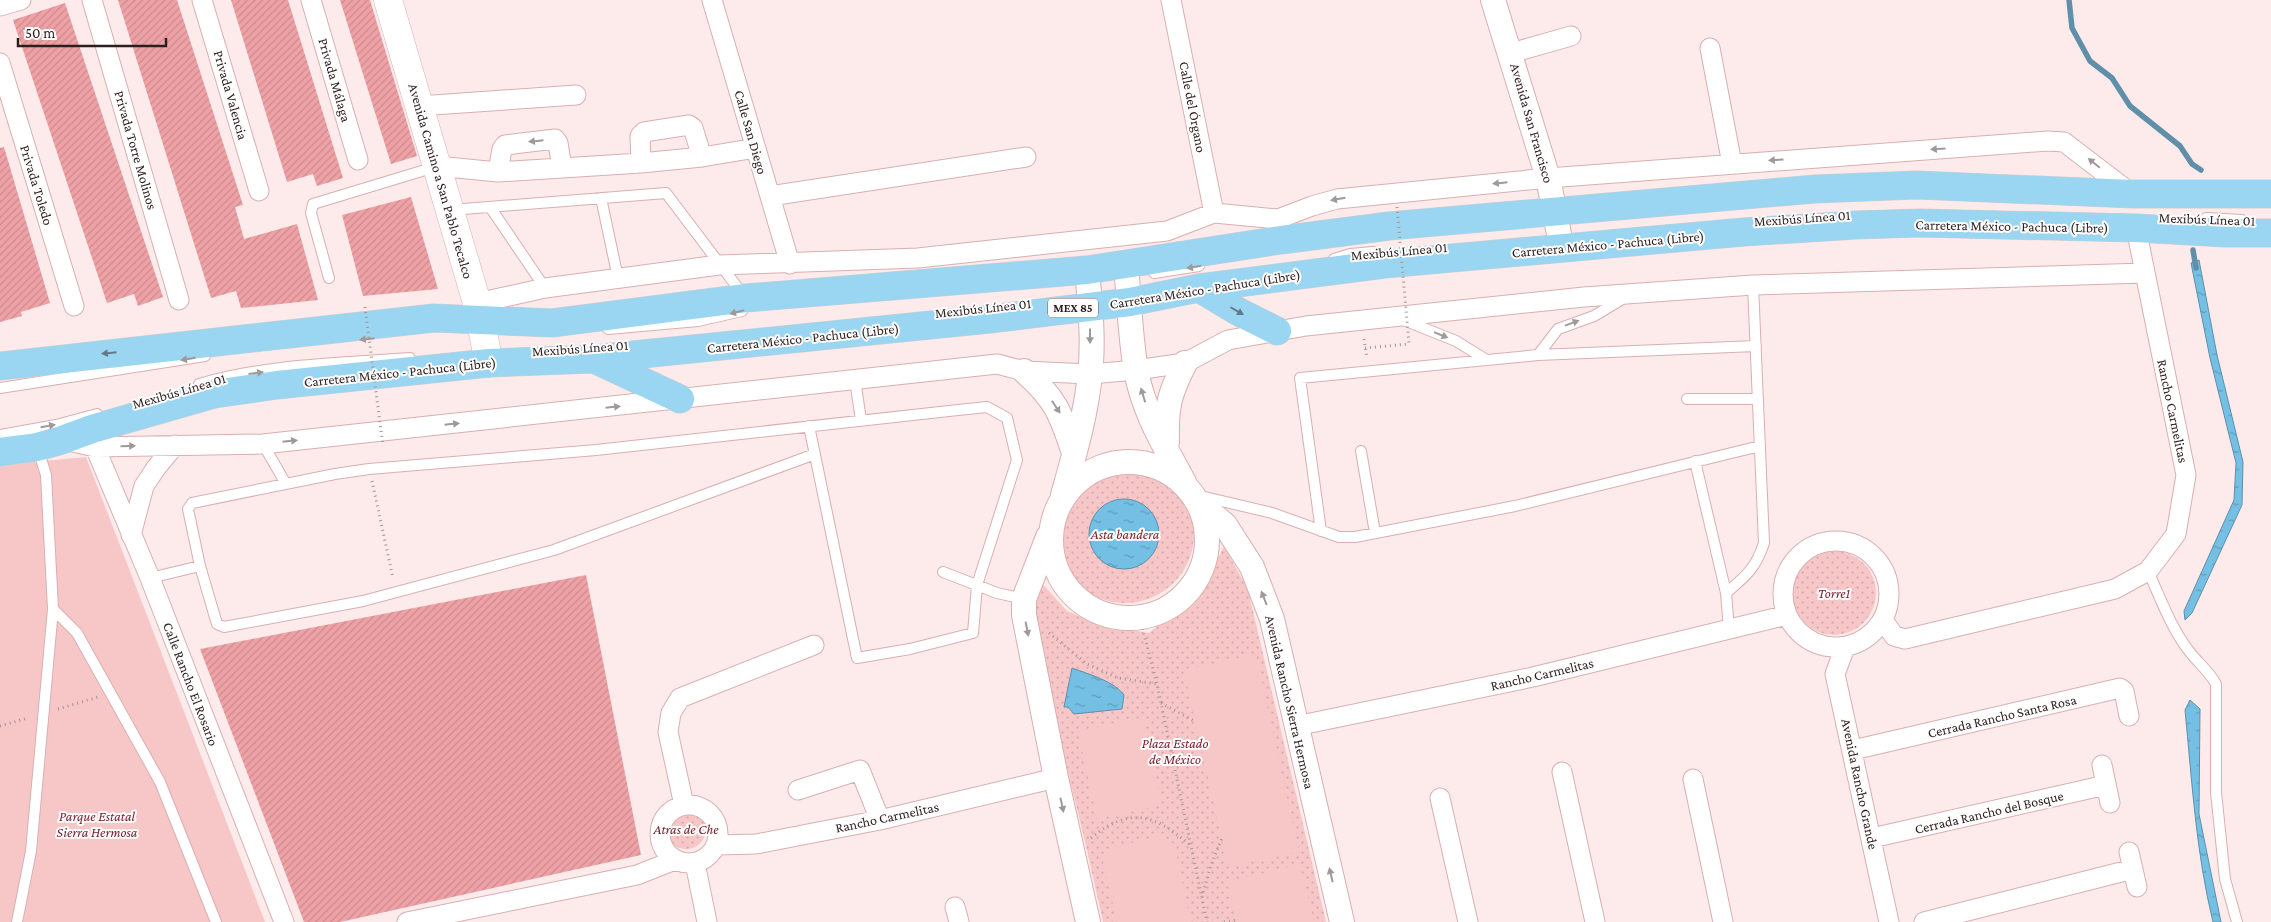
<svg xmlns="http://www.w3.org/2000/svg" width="2271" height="922" viewBox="0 0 2271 922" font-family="'Crimson Pro',serif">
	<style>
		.green { fill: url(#green-dots) }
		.pitch { fill: #f7c7c8 }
		.water { fill: url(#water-ripples); stroke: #5f8fa9 }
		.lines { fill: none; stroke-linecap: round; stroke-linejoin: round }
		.stream { stroke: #5f8fa9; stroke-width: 5.5 }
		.building { fill: url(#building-hatch) }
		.service-casing { stroke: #d9afb0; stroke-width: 12 }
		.minor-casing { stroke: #d9afb0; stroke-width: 21 }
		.tertiary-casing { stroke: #d9afb0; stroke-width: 26 }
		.secondary-casing { stroke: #d9afb0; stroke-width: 29 }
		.primary-casing { stroke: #d1cdce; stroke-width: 29 }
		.path { stroke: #a59494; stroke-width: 3; stroke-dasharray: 1 4; stroke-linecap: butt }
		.service { stroke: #fff; stroke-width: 10 }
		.minor { stroke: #fff; stroke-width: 19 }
		.tertiary { stroke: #fff; stroke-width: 24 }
		.secondary { stroke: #fff; stroke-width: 28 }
		.primary { stroke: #9ad6f1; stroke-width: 28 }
		.path-bridge { stroke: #a59494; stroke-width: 3; stroke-dasharray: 1 4; stroke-linecap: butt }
		.oneway { fill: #a0999a }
		.oneway2 { fill: #647a88 }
		.labels { text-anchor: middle; stroke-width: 4; stroke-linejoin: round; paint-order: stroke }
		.shield { fill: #fdfdfd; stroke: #6b6061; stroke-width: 1 }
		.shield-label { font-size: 12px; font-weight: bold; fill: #2d1d1e }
		.street-label { font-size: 14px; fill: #2d1d1e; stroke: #fdfdfd }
		.park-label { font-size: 14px; font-style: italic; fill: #751c2a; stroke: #fdfdfd }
	</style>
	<defs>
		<pattern id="green-dots" width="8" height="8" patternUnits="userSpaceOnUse" patternTransform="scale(1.25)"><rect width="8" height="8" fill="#f7c7c8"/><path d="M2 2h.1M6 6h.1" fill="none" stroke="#d4aaab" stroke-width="1.8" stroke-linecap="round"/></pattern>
		<pattern id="water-ripples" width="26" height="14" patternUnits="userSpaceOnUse" patternTransform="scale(1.25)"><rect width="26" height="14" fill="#74c0e5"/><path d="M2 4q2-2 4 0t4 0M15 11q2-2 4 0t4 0" fill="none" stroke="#609bb9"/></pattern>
		<pattern id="building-hatch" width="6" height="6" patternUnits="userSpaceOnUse" patternTransform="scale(1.25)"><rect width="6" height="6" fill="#efa2a5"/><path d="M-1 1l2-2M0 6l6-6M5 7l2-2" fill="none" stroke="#cd8b8e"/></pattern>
	</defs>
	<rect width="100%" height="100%" fill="#fdebeb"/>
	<!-- green -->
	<path class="green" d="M1056 534a69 69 0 1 1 138 0a69 69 0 1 1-138 0Z
		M 1224,546 L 1248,590 L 1326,922 L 1103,922 L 1086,846 L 1062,748 L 1035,618 L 1039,580 L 1067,611 L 1100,625 L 1149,633 L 1203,589 Z
		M1792 593a42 42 0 1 1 84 0a42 42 0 1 1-84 0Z
		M666 829a20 20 0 1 1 40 0a20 20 0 1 1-40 0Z"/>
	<!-- pitch -->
	<path class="pitch" d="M 86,457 L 265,922 L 0,922 L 0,465 Z
		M 1256,654 L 1299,852 L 1228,867 L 1184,670 Z
		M 1143,717 L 1162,805 L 1097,819 L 1078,731 Z
		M 1160,836 L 1172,842 L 1175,848 L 1191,922 L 1117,922 L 1103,861 L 1105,853 L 1110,848 Z
		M 1300,864 L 1314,922 L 1236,922 L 1227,882 Z"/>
	<!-- water -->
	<path class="water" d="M 2199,260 L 2217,355 L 2243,462 L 2242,505 L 2192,613 L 2185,620 L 2184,611 L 2234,500 L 2236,463 L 2210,358 L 2191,263 Z
		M1089 534a35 35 0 1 1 70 0a35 35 0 1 1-70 0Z
		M 1072,668 C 1088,674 1114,681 1124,695 L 1122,709 L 1074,714 L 1068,707 L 1064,707 Z
		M 2190,700 L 2200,709 L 2199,814 L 2221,922 L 2213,922 C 2196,853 2192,781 2185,710 Z"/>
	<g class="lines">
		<!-- stream -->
		<path class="stream" d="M 2069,0 L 2072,28 L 2090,61 L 2112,78 L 2130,106 L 2180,146 L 2192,164 L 2201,170
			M 2193,250 L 2196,268"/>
	</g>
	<!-- building -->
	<path class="building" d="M 118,0 L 177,0 L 243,205 L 235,207 L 244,239 L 297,224 L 318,300 L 241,308 L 236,291 L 211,298 Z
		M 231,0 L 288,0 L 343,178 L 317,186 L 313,174 L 287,182 Z
		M 340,0 L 370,0 L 417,156 L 391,164 Z
		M 65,3 L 163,297 L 138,306 L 134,294 L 107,303 L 13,20 Z
		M 4,147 L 50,303 L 21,312 L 22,316 L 0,322 L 0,148 Z
		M 411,197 L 438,289 L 363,296 L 342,215 Z
		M 586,575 L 641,855 L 340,922 L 304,922 L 200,649 Z"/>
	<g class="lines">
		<defs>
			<path id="service" d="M 601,198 L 618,278
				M 490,207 L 545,288
				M 451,210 L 666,193 L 744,296
				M 2206,218 L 2242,220
				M 1334,259 L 1350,254 L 1373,252
				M 1154,273 L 1199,266
				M 329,278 L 311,213 L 313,204 L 435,167
				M 1401,319 L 1456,341 L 1485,359
				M 608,329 L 698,321 L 742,311
				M 1538,355 L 1558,329 L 1594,316 L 1624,298
				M 855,380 L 861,420
				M 199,384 C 267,364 341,363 410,358
				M 0,388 L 205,356
				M 1687,399 L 1758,399
				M 809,426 L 857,658 L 910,649 L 973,633 L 977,585 L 1017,460 L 1007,418 L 987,407 L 958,410 L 596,450 L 369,469 L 335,474 L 192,503 L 188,509 L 200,566 L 217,624 L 224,627 L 363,601 L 554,550 L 815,454
				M 0,435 L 56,425 L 97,414
				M 263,444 L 286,484
				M 38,449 L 46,475 L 53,609 L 77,633 L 160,782 L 216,922
				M 1361,451 L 1375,533
				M 1695,461 L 1726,593
				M 1192,494 L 1272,513 L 1339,537 L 1355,537 L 1515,506 L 1760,446
				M 1321,531 L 1300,378 L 1538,355 L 1756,346
				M 2148,571 C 2160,597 2171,628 2189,651 C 2198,663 2209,671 2216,684 L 2216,792 L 2225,879 L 2237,922
				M 943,572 L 997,593 L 1024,599
				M 150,578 L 200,566
				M 1729,629 L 1726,593 C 1746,576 1756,568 1764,543 L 1753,285
				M 17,922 L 31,851 L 53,609"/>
			<path id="minor" d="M 92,0 L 179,300
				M 202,0 L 259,191
				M 311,0 L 358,160
				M 712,0 L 790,264
				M 1171,0 L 1214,213
				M 0,6 L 21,0
				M 1710,48 L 1732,164
				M 1511,53 L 1571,36
				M 0,63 L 74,306
				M 419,106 L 576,95
				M 641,163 L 640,136 L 644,132 L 689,125 L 693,128 L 702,157
				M 437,166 L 498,172 L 641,163 L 702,157 L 756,148
				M 498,172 L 502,149 L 505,145 L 555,139 L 558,143 L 562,168
				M 770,196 L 1026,157
				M 477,303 L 545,288 L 719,265 L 918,258 L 1167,231 L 1214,213 L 1278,219 L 1312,206 L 1337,199 L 1548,178 L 2048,141 L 2064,142 L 2132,194
				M 64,440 L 95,447 L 263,444 L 997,364 L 1024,371 L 1090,374 L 1136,370 L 1185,363 L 1228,340 L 1306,326 L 1584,297 L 1753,285 L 2145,273
				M 95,447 L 150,578 L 284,922
				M 131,535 L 144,486 L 156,468 L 175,445
				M1783 594a53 53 0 1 1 106 0a53 53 0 1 1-106 0Z
				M 1883,620 L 1894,636 L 1905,639 L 2115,589 L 2148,571 L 2176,534 L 2186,475 L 2136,228
				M 1845,647 L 1835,674 L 1889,922
				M 1296,726 L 1533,677 L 1787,615
				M 1853,750 L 2120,688 L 2124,691 L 2129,716
				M 2102,765 L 2110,803
				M 1562,772 L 1595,922
				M 1693,779 L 1723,922
				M 798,790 L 860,770 L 880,820
				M 1440,798 L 1468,922
				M660 834a29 29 0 1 1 58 0a29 29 0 1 1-58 0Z
				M 684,805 L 668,732 L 671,713 L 680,698 L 814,645
				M 1872,838 L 2106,785
				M 717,845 L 756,844 L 880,820 L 1056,778
				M 2129,852 L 2137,887
				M 695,863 L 707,922
				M 955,907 L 959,922
				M 407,922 L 637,875 L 675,860
				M 1924,922 L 2133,869"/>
			<path id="tertiary" d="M 1493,0 L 1548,178 L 1562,249
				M 1126,264 C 1129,299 1130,336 1136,370 C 1143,411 1165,447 1184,482
				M 1024,371 C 1056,399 1061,414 1074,453
				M 1167,442 C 1166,407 1169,394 1185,363
				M1051 540a78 78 0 1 1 156 0a78 78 0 1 1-156 0Z
				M 1063,495 C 1074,456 1086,415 1090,374 C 1094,340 1090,304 1087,270
				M 1199,503 L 1225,525 L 1252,567 L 1272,619 L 1342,922
				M 1048,537 L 1024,599 L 1024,615 L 1056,778 L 1088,922"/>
			<path id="secondary" d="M 388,0 L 477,303 L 489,363"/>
			<path id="primary" d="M 1199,288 L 1239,312 L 1277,331
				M 594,359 L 680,399
				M 0,366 L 434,318 L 552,323 L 746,298 L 1087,270 L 1281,240 L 1389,226 L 1815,189 L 1917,185 L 2132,194 L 2271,194
				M 0,452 L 37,447 L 62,440 L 92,429 L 214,394 L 277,385 L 489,363 L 593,359 L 990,319 L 1130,302 L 1199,288 L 1385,264 L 1744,232 L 1856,225 L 1920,223 L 2136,228 L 2225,233 L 2271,233"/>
		</defs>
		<!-- service casing -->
		<use href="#service" class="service-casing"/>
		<!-- minor casing -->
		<use href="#minor" class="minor-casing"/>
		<!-- tertiary casing -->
		<use href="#tertiary" class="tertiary-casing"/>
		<!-- secondary casing -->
		<use href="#secondary" class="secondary-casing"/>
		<!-- primary casing -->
		<use href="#primary" class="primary-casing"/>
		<!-- path -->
		<path class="path" d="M 1364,339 L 1367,358
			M 1365,348 L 1409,344
			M 372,481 L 393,578
			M 1140,619 L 1157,684 L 1207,922
			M 1049,633 L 1087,664 L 1118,678 L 1157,684
			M 1161,703 L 1196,722
			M 58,709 L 98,697
			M 0,726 L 28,718
			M 1091,838 C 1130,806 1155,814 1191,846
			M 1202,897 L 1211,865 L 1222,838
			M 1224,922 L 1236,920"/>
		<!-- service -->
		<use href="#service" class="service"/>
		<!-- minor -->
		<use href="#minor" class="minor"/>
		<!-- tertiary -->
		<use href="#tertiary" class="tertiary"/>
		<!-- secondary -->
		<use href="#secondary" class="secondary"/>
		<!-- primary -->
		<use href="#primary" class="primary"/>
		<!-- path-bridge -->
		<path class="path-bridge" d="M 1397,207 L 1409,344
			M 365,307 L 383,446"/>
	</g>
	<!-- one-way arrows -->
	<defs><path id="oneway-solid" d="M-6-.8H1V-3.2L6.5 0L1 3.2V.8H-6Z" transform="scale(1.25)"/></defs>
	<g class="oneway">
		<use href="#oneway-solid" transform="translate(536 141) rotate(174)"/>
		<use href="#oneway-solid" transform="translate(1938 149) rotate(176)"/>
		<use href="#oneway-solid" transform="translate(1776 160) rotate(176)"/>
		<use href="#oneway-solid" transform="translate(2094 163) rotate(-141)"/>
		<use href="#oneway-solid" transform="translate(1500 183) rotate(174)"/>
		<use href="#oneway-solid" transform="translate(1338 199) rotate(170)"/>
		<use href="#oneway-solid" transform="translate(1194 267) rotate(171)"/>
		<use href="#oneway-solid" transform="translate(737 312) rotate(166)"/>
		<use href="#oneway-solid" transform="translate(1572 323) rotate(-20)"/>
		<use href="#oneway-solid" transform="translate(1441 335) rotate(22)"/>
		<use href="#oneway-solid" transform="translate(1090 336) rotate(90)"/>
		<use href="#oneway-solid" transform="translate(367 339) rotate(174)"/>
		<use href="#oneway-solid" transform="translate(188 359) rotate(171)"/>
		<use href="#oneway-solid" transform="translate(256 373) rotate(-7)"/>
		<use href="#oneway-solid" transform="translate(1143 395) rotate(-107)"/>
		<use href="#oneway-solid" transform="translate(613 407) rotate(-6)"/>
		<use href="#oneway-solid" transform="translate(1056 407) rotate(57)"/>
		<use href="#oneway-solid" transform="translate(452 424) rotate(-6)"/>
		<use href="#oneway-solid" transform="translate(48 426) rotate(-10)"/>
		<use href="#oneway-solid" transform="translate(290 441) rotate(-6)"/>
		<use href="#oneway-solid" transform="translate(128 446) rotate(-1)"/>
		<use href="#oneway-solid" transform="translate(1264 598) rotate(-111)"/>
		<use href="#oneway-solid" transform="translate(1027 629) rotate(79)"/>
		<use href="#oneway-solid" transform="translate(1062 805) rotate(78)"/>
		<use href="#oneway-solid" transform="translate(1331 875) rotate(-103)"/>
	</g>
	<g class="oneway2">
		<use href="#oneway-solid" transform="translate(1237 311) rotate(30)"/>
		<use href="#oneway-solid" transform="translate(109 353) rotate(174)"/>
	</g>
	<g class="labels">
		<!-- shield labels -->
		<rect class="shield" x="1048" y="298.5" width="50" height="19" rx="4"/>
		<g class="shield-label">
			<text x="1073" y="312">MEX 85</text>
		</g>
		<!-- street labels -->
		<g class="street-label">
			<text transform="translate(335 80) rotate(74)" y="5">Privada Málaga</text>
			<text transform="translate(231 95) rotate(74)" y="5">Privada Valencia</text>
			<text transform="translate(1193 107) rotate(79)" y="5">Calle del Órgano</text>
			<text transform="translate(1532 123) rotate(74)" y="5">Avenida San Francisco</text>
			<text transform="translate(751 132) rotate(74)" y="5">Calle San Diego</text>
			<text transform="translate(136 150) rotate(74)" y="5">Privada Torre Molinos</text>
			<text transform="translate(441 181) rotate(74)" y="5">Avenida Camino a San Pablo Tecalco</text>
			<text transform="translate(37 185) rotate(73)" y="5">Privada Toledo</text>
			<text transform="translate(1802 218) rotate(-4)" y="5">Mexibús Línea 01</text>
			<text transform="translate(2207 219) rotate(2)" y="5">Mexibús Línea 01</text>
			<text transform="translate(2012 226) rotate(1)" y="5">Carretera México - Pachuca (Libre)</text>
			<text transform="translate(1608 244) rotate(-5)" y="5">Carretera México - Pachuca (Libre)</text>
			<text transform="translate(1399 251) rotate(-5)" y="5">Mexibús Línea 01</text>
			<text transform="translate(1205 289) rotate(-9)" y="5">Carretera México - Pachuca (Libre)</text>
			<text transform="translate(983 308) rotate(-6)" y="5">Mexibús Línea 01</text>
			<text transform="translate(803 338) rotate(-6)" y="5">Carretera México - Pachuca (Libre)</text>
			<text transform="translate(580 348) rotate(-4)" y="5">Mexibús Línea 01</text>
			<text transform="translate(400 372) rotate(-6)" y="5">Carretera México - Pachuca (Libre)</text>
			<text transform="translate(179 391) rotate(-16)" y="5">Mexibús Línea 01</text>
			<text transform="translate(2173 411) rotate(78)" y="5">Rancho Carmelitas</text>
			<text transform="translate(1542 674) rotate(-13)" y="5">Rancho Carmelitas</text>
			<text transform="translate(191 684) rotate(69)" y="5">Calle Rancho El Rosario</text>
			<text transform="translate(1290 702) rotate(77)" y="5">Avenida Rancho Sierra Hermosa</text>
			<text transform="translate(2002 716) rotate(-13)" y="5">Cerrada Rancho Santa Rosa</text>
			<text transform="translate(1860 784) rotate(78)" y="5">Avenida Rancho Grande</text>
			<text transform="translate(1989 812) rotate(-13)" y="5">Cerrada Rancho del Bosque</text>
			<text transform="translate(887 817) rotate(-12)" y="5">Rancho Carmelitas</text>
		</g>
		<!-- park labels -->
		<g class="park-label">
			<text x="1125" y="539">Asta bandera</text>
			<text x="1834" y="598">Torre1</text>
			<text x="1175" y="748">Plaza Estado<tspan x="1175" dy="16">de México</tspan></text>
			<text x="97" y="821">Parque Estatal<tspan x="97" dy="16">Sierra Hermosa</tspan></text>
			<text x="686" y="834">Atras de Che</text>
		</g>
	</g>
	<!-- scale -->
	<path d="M18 38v8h148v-8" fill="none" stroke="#2d1d1e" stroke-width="2.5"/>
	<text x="25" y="38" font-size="15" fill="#2d1d1e" stroke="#fdfdfd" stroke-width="4" paint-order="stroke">50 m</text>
</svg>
